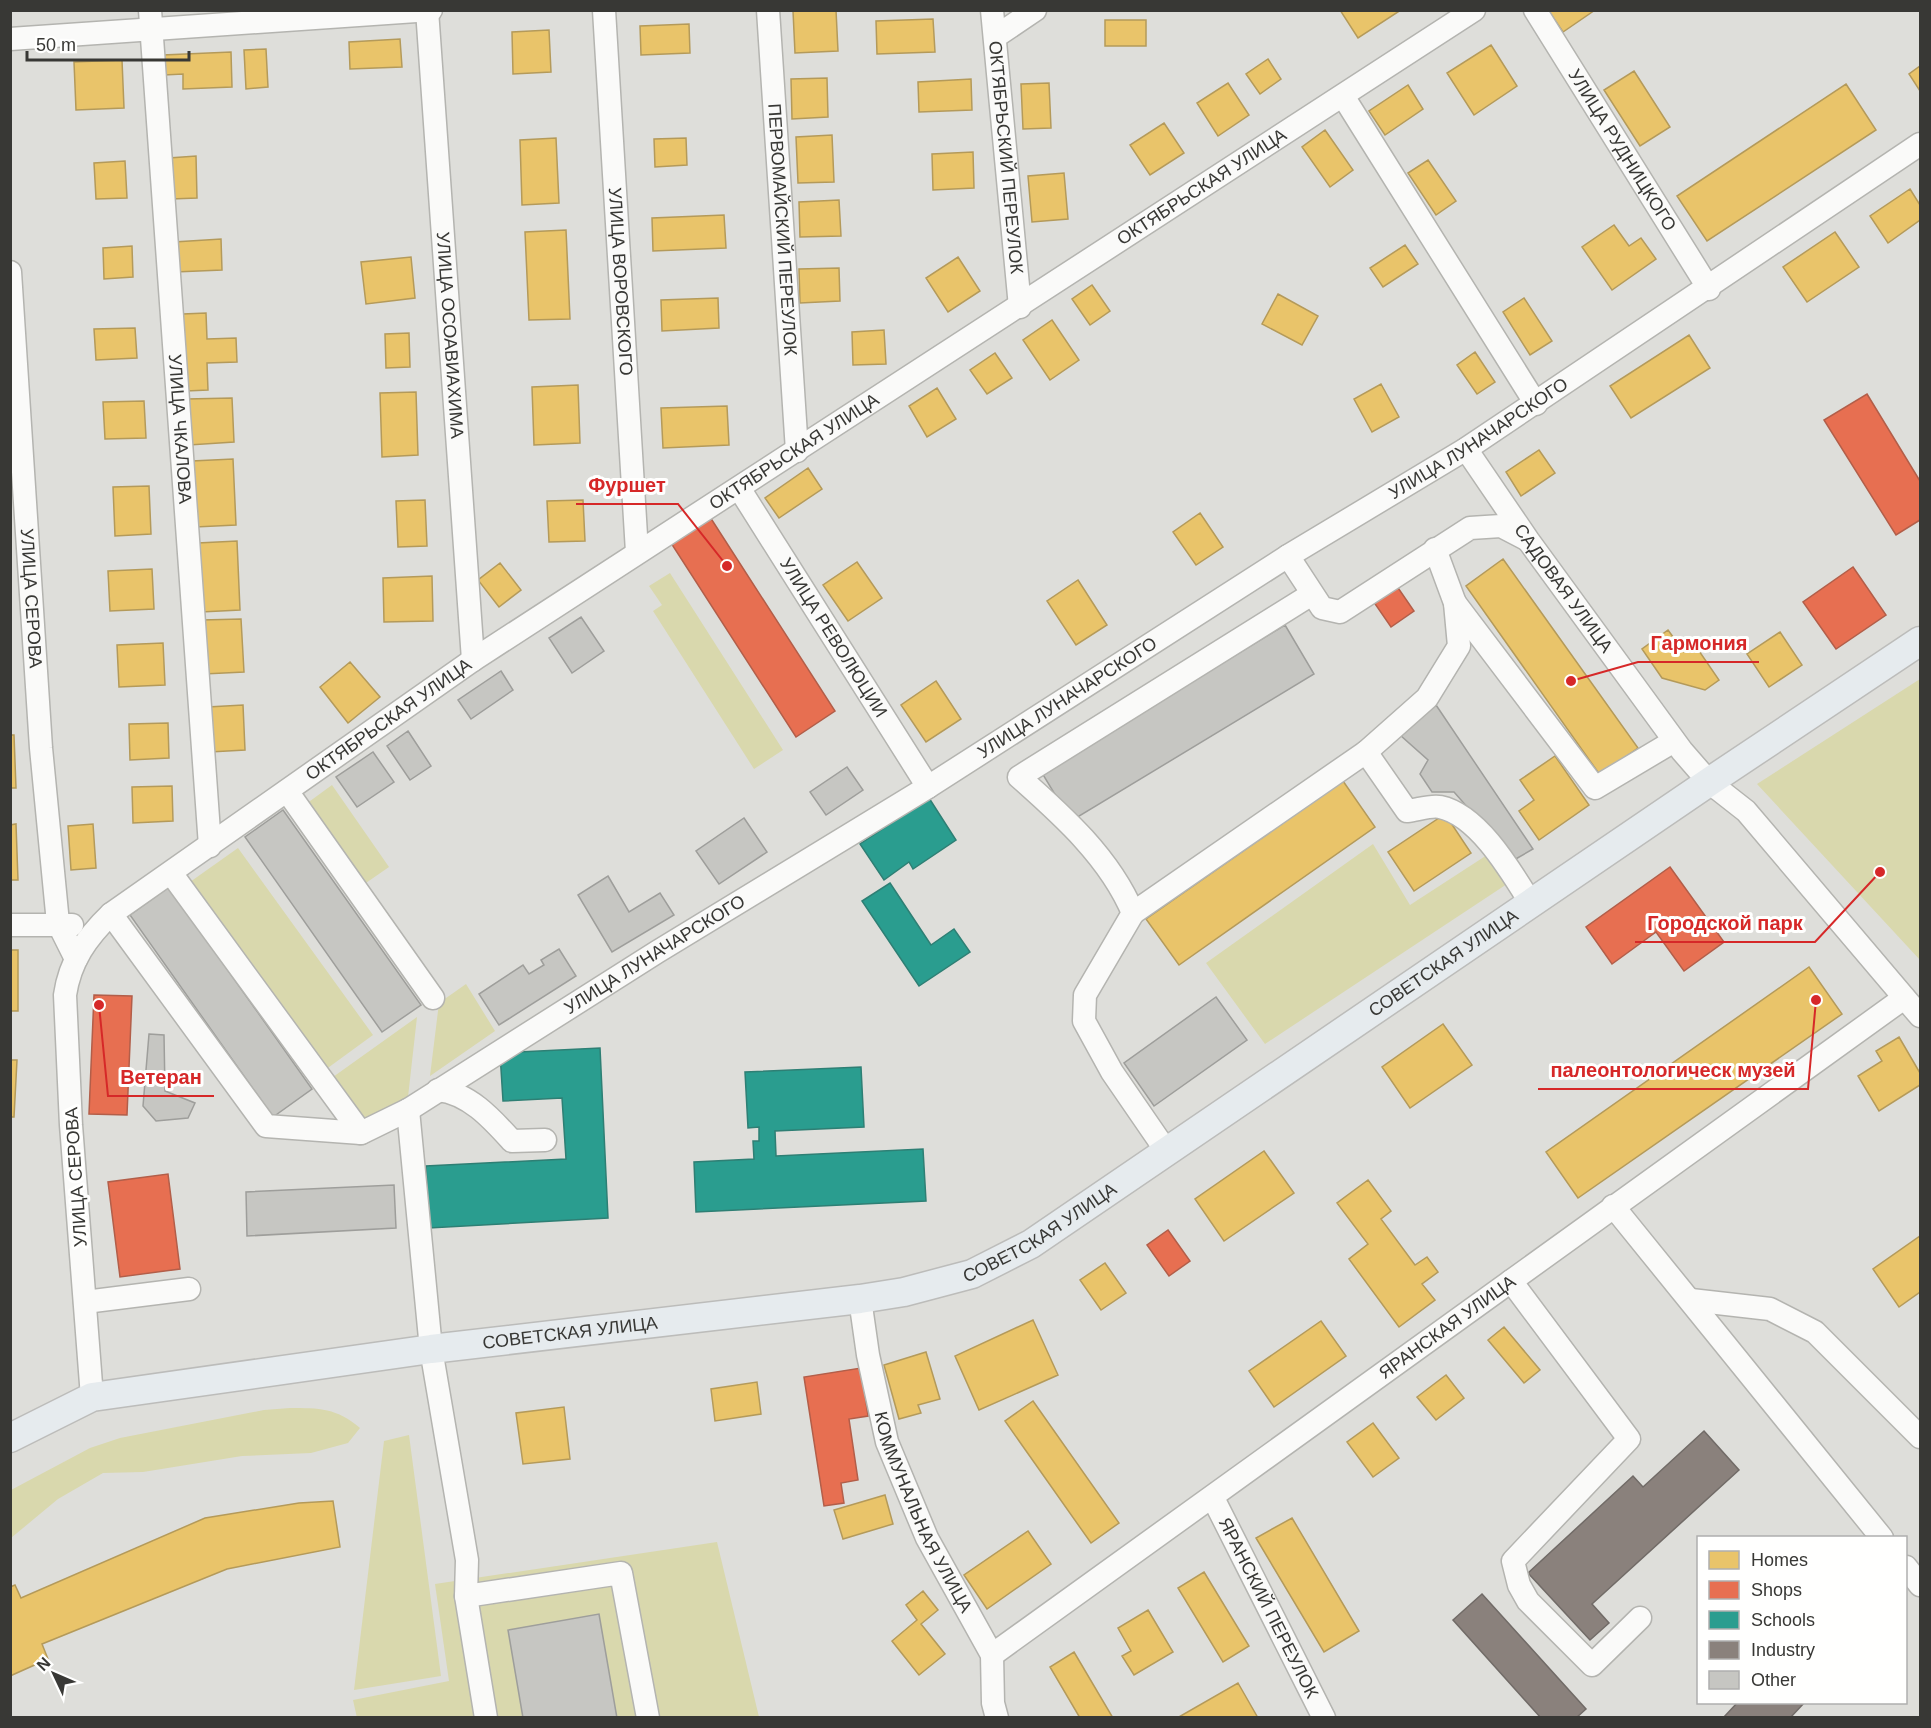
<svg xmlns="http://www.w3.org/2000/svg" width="1931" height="1728" viewBox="0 0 1931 1728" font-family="Helvetica,sans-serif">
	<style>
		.green { fill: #d9d8ad }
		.homes { fill: #e9c46a; stroke: #b49a5a; stroke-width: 1.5 }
		.shops { fill: #e76f51; stroke: #b25e49; stroke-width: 1.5 }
		.schools { fill: #2a9d8f; stroke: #2e7f74; stroke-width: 1.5 }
		.industry { fill: #8a817c; stroke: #716b67; stroke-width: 1.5 }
		.building { fill: #c6c6c2; stroke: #9e9e9b; stroke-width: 1.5 }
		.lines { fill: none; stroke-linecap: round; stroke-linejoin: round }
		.minor-casing { stroke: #b4b4b0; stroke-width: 25 }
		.major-casing { stroke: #bcbcba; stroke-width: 31 }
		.minor { stroke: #fafaf9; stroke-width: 22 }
		.major { stroke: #e6ebee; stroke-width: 28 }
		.labels { text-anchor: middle; stroke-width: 6; stroke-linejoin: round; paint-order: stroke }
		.street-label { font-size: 18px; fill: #383835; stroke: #fffffe }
		.leader { fill: none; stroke: #d62828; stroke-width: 2 }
		.callout-dot { fill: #d62828; stroke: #fffffe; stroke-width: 2 }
		.callout-label { font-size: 20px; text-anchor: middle; font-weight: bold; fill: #d62828; stroke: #fffffe; stroke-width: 6; stroke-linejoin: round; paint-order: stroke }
	</style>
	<rect width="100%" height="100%" fill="#dededa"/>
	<!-- green -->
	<path class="green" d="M 670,573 L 783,750 L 754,769 L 653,611 L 662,605 L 649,586 Z
		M 1920,679 L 1920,960 L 1757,784 Z
		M 332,785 L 389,867 L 363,885 L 306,804 Z
		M 1373,844 L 1410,905 L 1487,855 L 1507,884 L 1265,1044 L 1206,963 Z
		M 238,848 L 373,1035 L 325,1070 L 190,882 Z
		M 466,984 L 495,1031 L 430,1076 L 439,1003 Z
		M 417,1017 L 408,1097 L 364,1121 L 333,1077 Z
		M 290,1408 C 319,1408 337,1408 360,1428 L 348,1443 L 311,1453 L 242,1456 L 143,1472 L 103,1473 L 58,1499 L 11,1538 L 11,1490 L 90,1448 L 120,1438 L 264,1410 Z
		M 409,1435 L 441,1676 L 354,1690 L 384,1441 Z
		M 717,1542 L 759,1717 L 357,1718 L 353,1700 L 449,1681 L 435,1584 Z"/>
	<!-- homes -->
	<path class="homes" d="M 836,10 L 838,51 L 795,53 L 793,11 Z
		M 1340,10 L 1401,10 L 1358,38 Z
		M 1548,10 L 1595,10 L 1563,32 Z
		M 933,19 L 935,52 L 877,54 L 876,21 Z
		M 1105,20 L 1146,20 L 1146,46 L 1105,46 Z
		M 689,24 L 690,53 L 641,55 L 640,26 Z
		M 549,30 L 551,72 L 513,74 L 512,32 Z
		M 400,39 L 402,67 L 350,69 L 349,42 Z
		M 1491,45 L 1517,86 L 1474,115 L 1447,73 Z
		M 266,49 L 268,87 L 246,89 L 244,50 Z
		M 231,52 L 232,87 L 183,89 L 183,74 L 164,75 L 163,55 Z
		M 1268,59 L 1281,79 L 1260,94 L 1246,74 Z
		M 122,60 L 124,108 L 76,110 L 74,62 Z
		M 1920,66 L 1920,91 L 1909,74 Z
		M 1634,71 L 1670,127 L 1640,146 L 1604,90 Z
		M 827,78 L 828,117 L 792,119 L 791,79 Z
		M 971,79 L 972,110 L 919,112 L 918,82 Z
		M 1049,83 L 1051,128 L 1023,129 L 1021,84 Z
		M 1228,83 L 1249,115 L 1218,136 L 1197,103 Z
		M 1846,84 L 1876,130 L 1707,241 L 1677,196 Z
		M 1408,85 L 1423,109 L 1385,135 L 1369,111 Z
		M 1164,123 L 1184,153 L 1150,175 L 1130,145 Z
		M 1325,130 L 1353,170 L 1330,187 L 1302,147 Z
		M 832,135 L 834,182 L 798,183 L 796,137 Z
		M 556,138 L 559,203 L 522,205 L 520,140 Z
		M 686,138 L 687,165 L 655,167 L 654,139 Z
		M 973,152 L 974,188 L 933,190 L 932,154 Z
		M 196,156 L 197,198 L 171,199 L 169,158 Z
		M 1428,160 L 1456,201 L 1436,215 L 1408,173 Z
		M 125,161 L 127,198 L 96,199 L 94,163 Z
		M 1064,173 L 1068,219 L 1032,222 L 1028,176 Z
		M 1910,189 L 1920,205 L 1920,220 L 1888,243 L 1870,216 Z
		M 839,200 L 841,236 L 800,237 L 799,202 Z
		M 724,215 L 726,248 L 653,251 L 652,218 Z
		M 1614,225 L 1629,246 L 1641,238 L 1656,259 L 1612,290 L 1582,247 Z
		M 566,230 L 570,319 L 529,320 L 525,232 Z
		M 1835,232 L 1859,267 L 1807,302 L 1783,267 Z
		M 221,239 L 222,270 L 175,272 L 174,242 Z
		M 1405,245 L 1418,264 L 1383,287 L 1370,268 Z
		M 132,246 L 133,277 L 104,279 L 103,248 Z
		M 411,257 L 415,298 L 366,304 L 361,262 Z
		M 958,257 L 980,291 L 948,312 L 926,278 Z
		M 839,268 L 840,301 L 800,303 L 799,269 Z
		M 1092,285 L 1110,311 L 1090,325 L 1072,299 Z
		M 1278,294 L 1318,316 L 1302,345 L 1262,324 Z
		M 718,298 L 719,328 L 662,331 L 661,300 Z
		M 1524,298 L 1552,341 L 1530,355 L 1503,312 Z
		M 206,313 L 207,339 L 236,338 L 237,362 L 207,363 L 208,390 L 186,391 L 183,314 Z
		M 1052,320 L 1079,360 L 1050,380 L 1023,340 Z
		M 135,328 L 137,358 L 96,360 L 94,329 Z
		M 884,330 L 886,364 L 853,365 L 852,332 Z
		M 409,333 L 410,367 L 386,368 L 385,334 Z
		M 1689,335 L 1710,368 L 1631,418 L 1610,386 Z
		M 1475,352 L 1495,382 L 1477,394 L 1457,365 Z
		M 995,353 L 1012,378 L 987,394 L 970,370 Z
		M 1381,384 L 1399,417 L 1372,432 L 1354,399 Z
		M 578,385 L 580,443 L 534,445 L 532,387 Z
		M 937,388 L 956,419 L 927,437 L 909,406 Z
		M 416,392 L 418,455 L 382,457 L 380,393 Z
		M 232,398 L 234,442 L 189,445 L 187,399 Z
		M 144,401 L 146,438 L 105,439 L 103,402 Z
		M 727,406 L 729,445 L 663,448 L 661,408 Z
		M 1539,450 L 1555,473 L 1521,496 L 1506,472 Z
		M 233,459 L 236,525 L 195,527 L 192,461 Z
		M 808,468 L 822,489 L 779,518 L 765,498 Z
		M 149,486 L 151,534 L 115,536 L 113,487 Z
		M 425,500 L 427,546 L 398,547 L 396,501 Z
		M 583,500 L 585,541 L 549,542 L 547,501 Z
		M 1200,513 L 1223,547 L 1196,565 L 1173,532 Z
		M 237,541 L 240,610 L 201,612 L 198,543 Z
		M 1503,559 L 1638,748 L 1600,775 L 1466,586 Z
		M 857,562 L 882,598 L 848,621 L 823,585 Z
		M 500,563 L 521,590 L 499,607 L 478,580 Z
		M 152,569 L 154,609 L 110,611 L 108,571 Z
		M 432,576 L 433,621 L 384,622 L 383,578 Z
		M 1078,580 L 1107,625 L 1076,645 L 1047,601 Z
		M 241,619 L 244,672 L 204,674 L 202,620 Z
		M 1668,630 L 1684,652 L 1695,645 L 1719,680 L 1705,690 L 1662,678 L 1642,649 Z
		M 1780,632 L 1802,665 L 1769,687 L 1747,654 Z
		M 163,643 L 165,685 L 119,687 L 117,645 Z
		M 350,662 L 380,697 L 348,723 L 320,687 Z
		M 936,681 L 961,719 L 926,742 L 901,705 Z
		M 243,705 L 245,750 L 210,752 L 208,707 Z
		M 168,723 L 169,758 L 130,760 L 129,724 Z
		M 10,735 L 14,735 L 16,788 L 10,788 Z
		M 1555,756 L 1589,805 L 1539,840 L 1519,811 L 1534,800 L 1520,780 Z
		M 1343,781 L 1375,827 L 1179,965 L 1146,919 Z
		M 172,786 L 173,821 L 133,823 L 132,787 Z
		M 1445,814 L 1471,853 L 1414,891 L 1388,852 Z
		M 16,824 L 18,880 L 10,880 L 10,825 Z
		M 93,824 L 96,868 L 71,870 L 68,826 Z
		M 10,950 L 18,950 L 18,1011 L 10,1011 Z
		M 1809,967 L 1842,1014 L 1578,1198 L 1546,1152 Z
		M 1443,1024 L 1472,1065 L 1410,1108 L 1382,1067 Z
		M 1899,1037 L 1920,1073 L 1920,1085 L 1879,1111 L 1858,1076 L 1882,1061 L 1876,1051 Z
		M 10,1060 L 17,1060 L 14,1117 L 10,1117 Z
		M 1264,1151 L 1294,1193 L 1224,1241 L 1195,1199 Z
		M 1368,1180 L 1391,1211 L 1381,1219 L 1415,1265 L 1427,1257 L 1438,1272 L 1422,1284 L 1435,1300 L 1399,1327 L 1349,1259 L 1368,1244 L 1337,1203 Z
		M 1920,1236 L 1920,1292 L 1899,1307 L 1873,1269 Z
		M 1105,1263 L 1126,1293 L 1101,1310 L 1080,1280 Z
		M 1033,1320 L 1058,1375 L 979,1410 L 955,1356 Z
		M 1321,1321 L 1346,1356 L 1274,1407 L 1249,1371 Z
		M 1504,1327 L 1540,1370 L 1524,1383 L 1488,1340 Z
		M 926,1352 L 940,1399 L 918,1405 L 921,1413 L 899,1419 L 884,1365 Z
		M 1446,1375 L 1464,1398 L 1436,1420 L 1417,1397 Z
		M 757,1382 L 761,1414 L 715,1421 L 711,1389 Z
		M 1033,1401 L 1119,1523 L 1091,1543 L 1005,1421 Z
		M 564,1407 L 570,1459 L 523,1464 L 516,1413 Z
		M 1373,1423 L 1399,1458 L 1373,1477 L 1347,1442 Z
		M 885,1495 L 893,1524 L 843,1539 L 834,1510 Z
		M 333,1501 L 340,1547 L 227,1569 L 42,1644 L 48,1659 L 10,1676 L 10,1587 L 15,1585 L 21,1598 L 205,1518 L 299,1503 Z
		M 1292,1518 L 1359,1631 L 1324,1652 L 1256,1538 Z
		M 1028,1531 L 1051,1564 L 987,1609 L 964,1575 Z
		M 1204,1572 L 1249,1646 L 1223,1662 L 1178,1588 Z
		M 923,1591 L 938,1610 L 921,1624 L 945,1654 L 919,1675 L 892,1641 L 917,1620 L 906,1605 Z
		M 1148,1610 L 1173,1652 L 1134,1675 L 1122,1656 L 1131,1651 L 1118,1628 Z
		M 1074,1652 L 1113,1718 L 1080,1718 L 1050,1667 Z
		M 1238,1683 L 1258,1718 L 1177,1718 Z"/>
	<!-- shops -->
	<path class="shops" d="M 1867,394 L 1920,481 L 1920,520 L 1896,535 L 1824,420 Z
		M 710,517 L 835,711 L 796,737 L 671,543 Z
		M 1853,567 L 1886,615 L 1836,649 L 1803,602 Z
		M 1394,582 L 1414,611 L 1391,627 L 1371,598 Z
		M 1670,867 L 1724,942 L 1684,971 L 1656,932 L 1612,964 L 1586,927 Z
		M 94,995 L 132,996 L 127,1115 L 89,1114 Z
		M 168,1174 L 180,1269 L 120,1277 L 108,1182 Z
		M 1168,1230 L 1190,1261 L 1169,1276 L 1147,1245 Z
		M 861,1368 L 868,1416 L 849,1419 L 858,1480 L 841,1483 L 844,1503 L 824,1506 L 804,1377 Z"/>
	<!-- schools -->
	<path class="schools" d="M 929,798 L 956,840 L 913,869 L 909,862 L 884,880 L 860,844 Z
		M 890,883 L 931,945 L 954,929 L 970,952 L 919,986 L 862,901 Z
		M 600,1048 L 608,1218 L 429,1228 L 426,1166 L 566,1159 L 562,1098 L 503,1101 L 500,1053 Z
		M 861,1067 L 864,1127 L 775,1131 L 776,1156 L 923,1149 L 926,1201 L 696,1212 L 694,1162 L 754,1159 L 753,1141 L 759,1141 L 759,1127 L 748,1128 L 745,1072 Z"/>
	<!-- industry -->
	<path class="industry" d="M 1704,1431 L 1739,1470 L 1592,1604 L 1609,1623 L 1590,1640 L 1528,1573 L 1633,1476 L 1643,1487 Z
		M 1482,1594 L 1586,1709 L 1576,1718 L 1541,1718 L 1453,1620 Z
		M 1738,1702 L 1805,1702 L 1790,1718 L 1723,1718 Z"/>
	<!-- building -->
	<path class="building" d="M 581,617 L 604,651 L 572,673 L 549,638 Z
		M 1285,625 L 1314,674 L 1071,821 L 1042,773 Z
		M 501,671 L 513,690 L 471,719 L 458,700 Z
		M 1436,705 L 1533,849 L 1514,860 L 1454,792 L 1432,792 L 1420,774 L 1428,760 L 1400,735 Z
		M 408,731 L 431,766 L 410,780 L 387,746 Z
		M 373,752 L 394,782 L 357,807 L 336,777 Z
		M 847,767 L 863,790 L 826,815 L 810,792 Z
		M 283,810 L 421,1005 L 382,1032 L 245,837 Z
		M 744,818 L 767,852 L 719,884 L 696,851 Z
		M 608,876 L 629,912 L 660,893 L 674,915 L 612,952 L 578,895 Z
		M 169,887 L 312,1089 L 273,1117 L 130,915 Z
		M 559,949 L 576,976 L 499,1025 L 479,994 L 523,965 L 529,974 L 544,965 L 541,960 Z
		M 1216,997 L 1247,1040 L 1154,1106 L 1124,1063 Z
		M 149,1034 L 164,1035 L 165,1091 L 195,1103 L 188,1118 L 156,1121 L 143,1106 Z
		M 394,1185 L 396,1228 L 247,1236 L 246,1192 Z
		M 599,1614 L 617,1718 L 523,1718 L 508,1630 Z"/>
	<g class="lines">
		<defs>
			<g id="minor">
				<path id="s1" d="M 150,10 L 210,846"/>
				<path id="s2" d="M 427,10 L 473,660"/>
				<path id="s3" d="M 604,10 L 637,552"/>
				<path id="s4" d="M 768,10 L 797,451"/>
				<path id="s5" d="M 992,10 L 1020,307"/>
				<path id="s6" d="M 1535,10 L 1709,289"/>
				<path d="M 995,37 L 1035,10"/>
				<path d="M 10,39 L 431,10"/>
				<path d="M 1343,96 L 1536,404"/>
				<path id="s7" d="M 10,272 L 41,748 L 58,923 L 76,959"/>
				<path id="s8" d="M 1466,449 L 1528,540 L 1682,751 L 1709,782 L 1746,811 L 1920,1016"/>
				<path id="s9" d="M 739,488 L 928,787"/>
				<path d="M 1288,556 L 1322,608 L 1340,612 L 1470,528 L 1501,526 L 1526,539"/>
				<path d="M 1455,603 L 1595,788 L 1674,741"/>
				<path d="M 1366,752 L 1427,698 L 1459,646 L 1455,603 L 1435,549"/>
				<path d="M 287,791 L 433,998"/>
				<path id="s10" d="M 171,873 L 361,1133 L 408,1110 L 657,952 L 928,787 L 1288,556 L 1466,449 L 1920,144"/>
				<path d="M 1133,913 L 1366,752 L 1407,811 C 1417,810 1431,805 1440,807 C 1479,815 1512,873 1532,905"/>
				<path d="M 111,914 L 266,1126 L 361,1133"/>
				<path d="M 10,925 L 72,925"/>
				<path d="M 438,1090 C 469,1093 492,1119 512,1141 L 545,1140"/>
				<path d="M 408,1110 L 431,1349 L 467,1560 L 466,1596 L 486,1718"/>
				<path d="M 1167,1152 L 1112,1072 L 1084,1021 L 1085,995 L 1133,913 C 1110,858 1063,816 1019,777 L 1312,594"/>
				<path d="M 1613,1206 L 1882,1538"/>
				<path d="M 1511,1281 L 1629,1439 L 1513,1561 L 1519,1585 L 1528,1601 L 1592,1665 L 1640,1618"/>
				<path id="s11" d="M 860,1299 L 868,1355 L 887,1442 L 927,1538 L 992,1655 L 993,1703 L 997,1718"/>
				<path d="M 1691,1300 L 1770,1309 L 1815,1332 L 1920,1437"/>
				<path d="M 85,1302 L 189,1289"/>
				<path id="s12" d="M 92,1397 L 71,1125 L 65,995 C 70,961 87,937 111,914 L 473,660 L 1474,10"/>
				<path id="s13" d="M 1213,1498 L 1324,1718"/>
				<path d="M 1906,1567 L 1920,1585"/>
				<path d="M 466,1596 L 621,1573 L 648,1718"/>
				<path id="s14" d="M 992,1655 L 1904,998"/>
			</g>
			<g id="major">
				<path id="s15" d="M 10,1438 L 92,1397 L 431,1349 L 860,1299 L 904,1292 L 972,1274 L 1031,1244 L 1709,782 L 1920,641"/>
			</g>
		</defs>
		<!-- minor casing -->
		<use href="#minor" class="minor-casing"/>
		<!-- major casing -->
		<use href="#major" class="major-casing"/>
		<!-- minor -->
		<use href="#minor" class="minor"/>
		<!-- major -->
		<use href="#major" class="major"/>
	</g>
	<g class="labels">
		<!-- street labels -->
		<g class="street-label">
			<text dy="6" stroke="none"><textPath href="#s6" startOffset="165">УЛИЦА РУДНИЦКОГО</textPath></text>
			<text dy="6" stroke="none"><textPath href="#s5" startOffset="148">ОКТЯБРЬСКИЙ ПЕРЕУЛОК</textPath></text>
			<text dy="6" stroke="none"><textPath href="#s12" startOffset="1809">ОКТЯБРЬСКАЯ УЛИЦА</textPath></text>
			<text dy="6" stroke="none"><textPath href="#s4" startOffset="220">ПЕРВОМАЙСКИЙ ПЕРЕУЛОК</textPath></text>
			<text dy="6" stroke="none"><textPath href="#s3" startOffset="272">УЛИЦА ВОРОВСКОГО</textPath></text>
			<text dy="6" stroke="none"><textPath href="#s2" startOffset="326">УЛИЦА ОСОАВИАХИМА</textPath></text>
			<text dy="6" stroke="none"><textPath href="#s1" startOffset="420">УЛИЦА ЧКАЛОВА</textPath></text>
			<text dy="6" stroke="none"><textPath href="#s10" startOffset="1638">УЛИЦА ЛУНАЧАРСКОГО</textPath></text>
			<text dy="6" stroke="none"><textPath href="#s12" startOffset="1323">ОКТЯБРЬСКАЯ УЛИЦА</textPath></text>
			<text dy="6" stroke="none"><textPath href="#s8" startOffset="170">САДОВАЯ УЛИЦА</textPath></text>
			<text dy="6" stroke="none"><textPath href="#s7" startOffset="327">УЛИЦА СЕРОВА</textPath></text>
			<text dy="6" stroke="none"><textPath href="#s9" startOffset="177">УЛИЦА РЕВОЛЮЦИИ</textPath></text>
			<text dy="6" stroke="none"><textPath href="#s10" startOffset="1152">УЛИЦА ЛУНАЧАРСКОГО</textPath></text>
			<text dy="6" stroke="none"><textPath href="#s12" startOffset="837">ОКТЯБРЬСКАЯ УЛИЦА</textPath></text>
			<text dy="6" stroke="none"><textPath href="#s10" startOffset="666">УЛИЦА ЛУНАЧАРСКОГО</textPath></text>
			<text dy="6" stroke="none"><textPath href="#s15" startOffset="1546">СОВЕТСКАЯ УЛИЦА</textPath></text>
			<text transform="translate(76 1177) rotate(-94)" y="6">УЛИЦА СЕРОВА</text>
			<text dy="6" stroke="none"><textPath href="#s15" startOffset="1060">СОВЕТСКАЯ УЛИЦА</textPath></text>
			<text dy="6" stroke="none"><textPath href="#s14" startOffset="561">ЯРАНСКАЯ УЛИЦА</textPath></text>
			<text dy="6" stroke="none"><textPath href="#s15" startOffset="574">СОВЕТСКАЯ УЛИЦА</textPath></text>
			<text dy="6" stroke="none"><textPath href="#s11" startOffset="224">КОММУНАЛЬНАЯ УЛИЦА</textPath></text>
			<text dy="6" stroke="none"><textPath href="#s13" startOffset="123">ЯРАНСКИЙ ПЕРЕУЛОК</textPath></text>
		</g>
	</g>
	<!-- callouts -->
	<path class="leader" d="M727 566L678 504H576M1571 681L1638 662H1759M1880 872L1815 942H1635M1816 1000L1808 1089H1538M99 1005L108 1096H214"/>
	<g class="callout-dot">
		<circle cx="727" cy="566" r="6"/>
		<circle cx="1571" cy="681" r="6"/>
		<circle cx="1880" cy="872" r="6"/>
		<circle cx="1816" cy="1000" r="6"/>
		<circle cx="99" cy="1005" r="6"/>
	</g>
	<g class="callout-label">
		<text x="627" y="492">Фуршет</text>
		<text x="1699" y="650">Гармония</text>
		<text x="1725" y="930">Городской парк</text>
		<text x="1673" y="1077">палеонтологическ музей</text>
		<text x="161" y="1084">Ветеран</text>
	</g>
	<!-- border -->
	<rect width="1931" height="1728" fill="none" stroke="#383835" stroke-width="24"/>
	<!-- legend -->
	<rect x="1697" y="1536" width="210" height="168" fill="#fffffe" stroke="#afafae" stroke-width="1.5"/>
	<rect x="1709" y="1551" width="30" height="18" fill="#e9c46a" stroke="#afafae" stroke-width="1.5"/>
	<text x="1751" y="1566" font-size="18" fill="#383835">Homes</text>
	<rect x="1709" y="1581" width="30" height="18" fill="#e76f51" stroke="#afafae" stroke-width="1.5"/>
	<text x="1751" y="1596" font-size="18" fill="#383835">Shops</text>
	<rect x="1709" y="1611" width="30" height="18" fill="#2a9d8f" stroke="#afafae" stroke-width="1.5"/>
	<text x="1751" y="1626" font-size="18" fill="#383835">Schools</text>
	<rect x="1709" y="1641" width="30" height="18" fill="#8a817c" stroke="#afafae" stroke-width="1.5"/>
	<text x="1751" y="1656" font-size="18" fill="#383835">Industry</text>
	<rect x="1709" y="1671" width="30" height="18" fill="#c6c6c2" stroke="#afafae" stroke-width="1.5"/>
	<text x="1751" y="1686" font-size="18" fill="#383835">Other</text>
	<!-- north arrow -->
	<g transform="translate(54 1674) rotate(314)" stroke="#fffffe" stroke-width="4.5" paint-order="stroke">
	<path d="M0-4.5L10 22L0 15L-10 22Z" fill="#383835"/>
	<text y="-9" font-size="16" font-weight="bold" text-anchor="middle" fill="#383835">N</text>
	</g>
	<!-- scale -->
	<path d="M27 51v9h162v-9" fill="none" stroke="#383835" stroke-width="3"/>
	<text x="36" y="51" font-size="18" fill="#383835" stroke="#fffffe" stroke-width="4.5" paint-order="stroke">50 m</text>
</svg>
